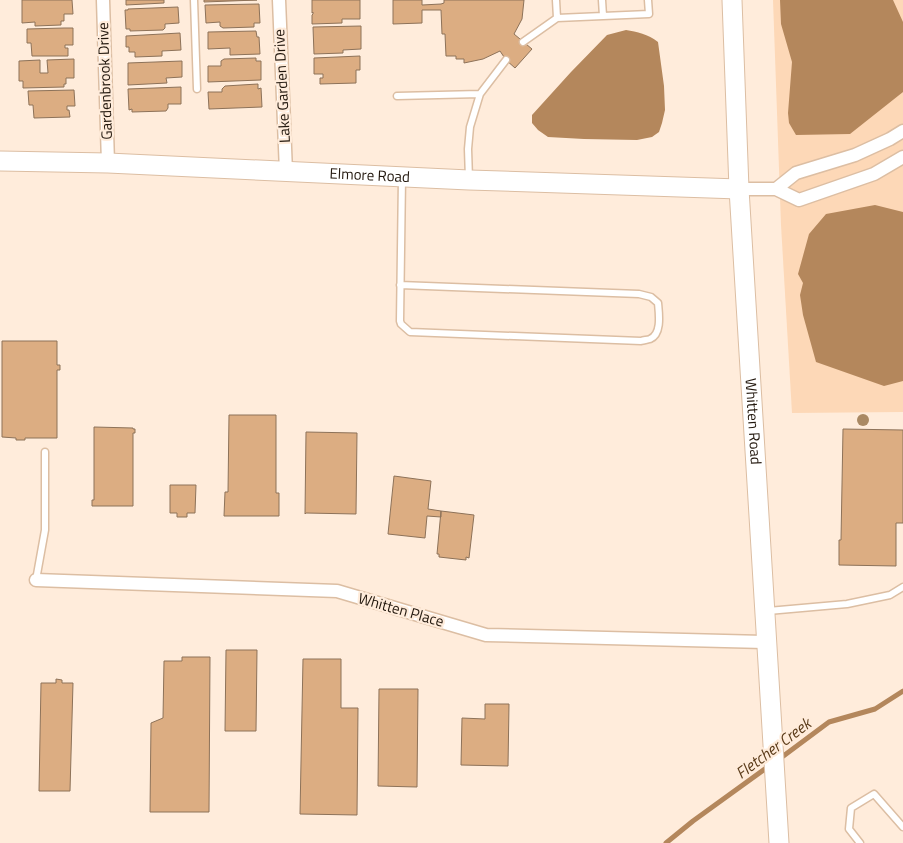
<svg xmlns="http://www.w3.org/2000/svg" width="903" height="843" viewBox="0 0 903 843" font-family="'Titillium Web',sans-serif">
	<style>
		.green { fill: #fdd8b7 }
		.water { fill: #b4875c }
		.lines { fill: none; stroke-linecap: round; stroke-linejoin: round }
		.stream { stroke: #b4875c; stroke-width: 5 }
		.building { fill: #dcad82; stroke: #8d7259 }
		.lane-casing { stroke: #dcbea3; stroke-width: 9 }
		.street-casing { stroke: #dcbea3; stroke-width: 15 }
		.secondary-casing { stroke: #dcbea3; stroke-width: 21 }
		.lane { stroke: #fff; stroke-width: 6 }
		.street { stroke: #fff; stroke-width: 12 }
		.secondary { stroke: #fff; stroke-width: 19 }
		.tree { fill: #aa8963 }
		.labels { text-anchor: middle; stroke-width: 4.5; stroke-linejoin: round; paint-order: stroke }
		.street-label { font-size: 15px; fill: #22170d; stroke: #ffecdb }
		.water-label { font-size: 16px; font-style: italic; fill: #5a3a18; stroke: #ffecdb }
	</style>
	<rect width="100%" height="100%" fill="#ffecdb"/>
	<!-- green -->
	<path class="green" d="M 773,0 L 903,0 L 903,412 L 792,413 L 781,225 Z"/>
	<!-- water -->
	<path class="water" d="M 780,0 L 893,0 L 903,22 L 903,92 L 850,134 L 796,135 L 789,123 L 788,113 L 792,62 L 781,24 Z
		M 626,30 C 637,32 648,34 658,42 L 664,86 L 665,110 L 662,123 L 659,132 L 652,137 L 637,140 L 584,139 L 548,137 L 538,130 L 532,123 L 532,115 L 571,72 L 607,35 Z
		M 875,205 L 903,212 L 903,381 L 884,386 L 816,362 L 803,315 L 800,295 L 803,283 L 798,274 L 809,234 L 826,214 Z"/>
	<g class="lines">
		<!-- stream -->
		<path class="stream" d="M 778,760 L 829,722 L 875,709 L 903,691
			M 666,843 L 693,821 L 769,766"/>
	</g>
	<!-- building -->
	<path class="building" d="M 22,0 L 72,0 L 73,14 L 64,14 L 64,21 L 61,21 L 61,25 L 35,26 L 35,22 L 22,23 Z
		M 126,0 L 164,0 L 164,3 L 126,5 Z
		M 204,0 L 257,0 L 204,2 Z
		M 312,0 L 360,0 L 360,19 L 342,19 L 342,23 L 312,24 L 312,15 L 313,14 L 313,12 L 312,13 Z
		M 393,0 L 422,0 L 422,5 L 441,4 L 444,3 L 444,0 L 524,0 L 522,19 L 514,34 L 532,49 L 515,68 L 506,60 L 500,51 L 483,59 L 464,63 L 464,59 L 456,59 L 456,56 L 446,56 L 445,34 L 442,34 L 441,10 L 422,10 L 422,23 L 393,24 Z
		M 259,4 L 260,23 L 254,23 L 254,27 L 223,28 L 220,26 L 220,22 L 206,23 L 205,5 Z
		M 178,7 L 179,23 L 165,24 L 165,28 L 163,30 L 130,31 L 130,29 L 126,29 L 125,10 L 128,10 L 128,9 Z
		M 361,26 L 361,49 L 343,50 L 343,53 L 314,54 L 313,27 Z
		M 64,28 L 73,28 L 73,45 L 65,45 L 65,48 L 68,48 L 68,56 L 32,56 L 31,43 L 27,43 L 27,29 Z
		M 256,31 L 257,37 L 259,37 L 260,54 L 230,55 L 230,48 L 208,49 L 208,32 Z
		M 180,33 L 181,50 L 162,51 L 162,56 L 135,57 L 135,52 L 129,52 L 129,47 L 126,47 L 126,36 Z
		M 360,56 L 360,70 L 356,70 L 356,83 L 320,84 L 320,78 L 323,78 L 323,74 L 314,74 L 314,58 Z
		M 256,58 L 256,61 L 261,61 L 261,80 L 208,82 L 208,66 L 221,66 L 221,61 L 224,59 Z
		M 74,59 L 74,78 L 66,78 L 66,84 L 64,84 L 64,87 L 23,88 L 23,81 L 19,81 L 19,61 L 40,60 L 40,73 L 48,73 L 47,60 Z
		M 182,61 L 182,77 L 166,78 L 167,83 L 128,85 L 128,63 Z
		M 258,84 L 258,89 L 261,88 L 262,107 L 209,109 L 208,92 L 222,92 L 222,89 L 225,86 Z
		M 181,87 L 181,104 L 168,104 L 168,108 L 166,111 L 132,112 L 132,109 L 129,110 L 128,89 Z
		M 74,90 L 75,106 L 67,106 L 67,110 L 69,110 L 70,117 L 34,118 L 33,105 L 29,105 L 28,91 Z
		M 2,341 L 57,341 L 57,365 L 60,365 L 60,370 L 57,370 L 57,438 L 25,438 L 25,440 L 16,440 L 16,438 L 2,437 Z
		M 229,415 L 276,415 L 276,493 L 279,493 L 279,516 L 224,516 L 225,492 L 228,492 Z
		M 94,427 L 133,428 L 133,429 L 135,429 L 135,433 L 133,433 L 133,506 L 92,506 L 92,500 L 94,500 Z
		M 843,429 L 903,430 L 903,523 L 896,523 L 896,566 L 839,565 L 839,540 L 841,540 Z
		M 306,432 L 357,433 L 356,514 L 306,513 L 305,514 Z
		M 394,476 L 431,481 L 428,509 L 441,511 L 441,517 L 427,516 L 425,538 L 388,534 Z
		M 170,485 L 196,485 L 195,513 L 187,513 L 187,517 L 177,517 L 177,513 L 170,513 Z
		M 441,511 L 474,515 L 469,558 L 466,557 L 466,560 L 439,557 L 439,554 L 437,554 Z
		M 226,650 L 257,650 L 256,731 L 225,731 Z
		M 182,657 L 210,657 L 209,812 L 150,812 L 151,723 L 163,718 L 164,661 L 182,661 Z
		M 303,659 L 341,659 L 341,708 L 358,708 L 357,815 L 300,814 Z
		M 56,679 L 62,680 L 62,683 L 73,683 L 70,791 L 39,791 L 41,683 L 56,683 Z
		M 379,689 L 418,689 L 417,787 L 378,786 Z
		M 485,704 L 509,704 L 508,766 L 461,765 L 462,718 L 485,719 Z"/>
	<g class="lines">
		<defs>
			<path id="lane" d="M 194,0 L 197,89
				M 556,0 L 557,18
				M 602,0 L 603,16
				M 523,42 L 557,18 L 649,14 L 648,0
				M 397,96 L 480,94
				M 469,179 L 468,149 L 470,127 L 480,94 L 506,60
				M 400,285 L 639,294 L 651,297 L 658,303 C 659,314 662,334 650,339 C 647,340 644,340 641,341 L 410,332 L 401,324 L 400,321 L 402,178
				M 36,580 L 45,530 L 45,452
				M 768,611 L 847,604 L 890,595 L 903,587
				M 860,843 L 849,829 L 851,808 L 874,794 L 903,827"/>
			<path id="street" d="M 103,0 L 108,163
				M 279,0 L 286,172
				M 739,189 L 776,189 L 799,200 L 874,174 L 903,157
				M 776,189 L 796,173 L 855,155 L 890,139 L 903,131
				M 36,580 L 337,591 L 486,635 L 766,642"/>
			<g id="secondary">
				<path id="s1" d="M 732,0 L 739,189 L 779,843"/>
				<path id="s2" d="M 0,161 L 108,163 L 469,180 L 739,189"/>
			</g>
		</defs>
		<!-- lane casing -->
		<use href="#lane" class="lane-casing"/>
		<!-- street casing -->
		<use href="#street" class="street-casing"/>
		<!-- secondary casing -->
		<use href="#secondary" class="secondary-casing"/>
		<!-- lane -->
		<use href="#lane" class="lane"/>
		<!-- street -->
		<use href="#street" class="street"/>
		<!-- secondary -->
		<use href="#secondary" class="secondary"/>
	</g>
	<!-- trees -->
	<circle class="tree" cx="863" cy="420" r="6"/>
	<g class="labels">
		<!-- street labels -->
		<g class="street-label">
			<text transform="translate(105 81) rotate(-92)" y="5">Gardenbrook Drive</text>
			<text transform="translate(282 86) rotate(-93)" y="5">Lake Garden Drive</text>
			<text dy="5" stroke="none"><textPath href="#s2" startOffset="370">Elmore Road</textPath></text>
			<text dy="5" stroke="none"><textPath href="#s1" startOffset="422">Whitten Road</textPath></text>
			<text transform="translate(401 610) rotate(16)" y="5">Whitten Place</text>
		</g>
		<!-- water labels -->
		<g class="water-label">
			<text transform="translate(773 748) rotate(-37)" y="6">Fletcher Creek</text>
		</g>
	</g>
</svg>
